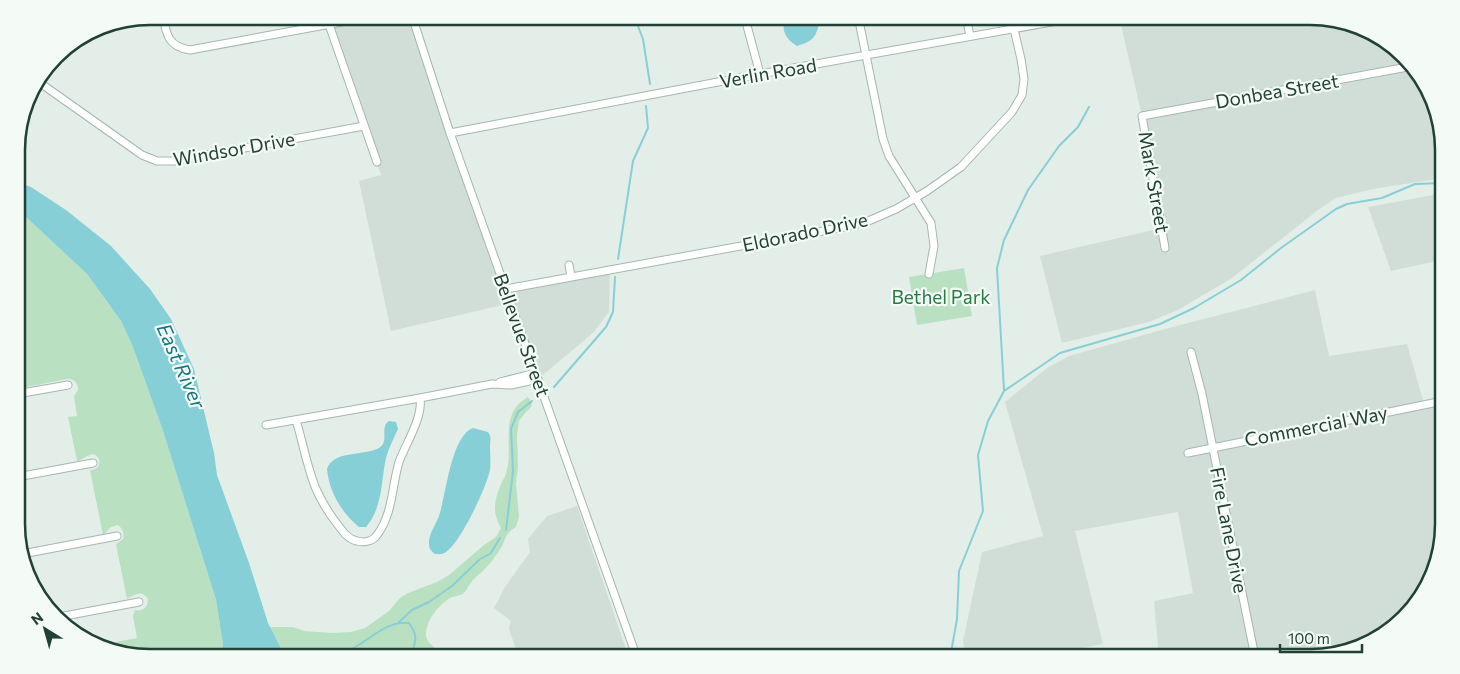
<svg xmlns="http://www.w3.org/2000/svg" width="1460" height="674" viewBox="0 0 1460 674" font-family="Commissioner,sans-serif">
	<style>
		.built { fill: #d1ded7 }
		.green { fill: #bae0c2 }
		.water { fill: #87cfd7 }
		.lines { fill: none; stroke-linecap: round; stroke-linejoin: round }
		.stream { stroke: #87cfd7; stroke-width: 2 }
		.minor-casing { stroke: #a5b7af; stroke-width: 9 }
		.minor { stroke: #fff; stroke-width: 7 }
		.labels { text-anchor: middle; stroke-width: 4.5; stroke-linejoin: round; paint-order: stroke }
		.street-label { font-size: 19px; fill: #214136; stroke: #f4faf6 }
		.park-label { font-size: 19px; fill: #287b43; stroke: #f4faf6 }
		.water-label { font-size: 20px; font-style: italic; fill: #167681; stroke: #f4faf6 }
		.rim { fill: none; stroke: #214136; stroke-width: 2.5 }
	</style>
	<rect width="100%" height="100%" fill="#e3eee8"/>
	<!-- built -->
	<path class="built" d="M 326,16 L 412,16 L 506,289 L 610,270 L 609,312 L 593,333 L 538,379 L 511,303 L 391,331 L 359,181 L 381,175 Z
		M 1119,16 L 1310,16 L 1362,27 L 1416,69 L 1443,133 L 1443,178 L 1373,189 L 1336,198 L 1318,210 L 1232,278 L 1178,310 L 1149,322 L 1062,343 L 1040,256 L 1162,228 L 1142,116 Z
		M 1443,193 L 1443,266 L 1437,261 L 1391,271 L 1368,207 Z
		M 1315,290 L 1329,356 L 1407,344 L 1424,404 L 1443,401 L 1444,524 L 1433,576 L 1385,635 L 1319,657 L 1159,658 L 1154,601 L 1193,593 L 1178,512 L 1075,531 L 1103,644 L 1057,653 L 1058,658 L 966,658 L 963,641 L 982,552 L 1043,536 L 1005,402 L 1047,368 L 1069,356 L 1165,329 Z
		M 577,506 L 629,658 L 519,658 L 509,629 L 511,621 L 494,608 L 505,587 L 530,552 L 528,539 L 547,516 Z"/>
	<!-- green -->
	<path class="green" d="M 17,216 L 27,218 L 87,274 L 121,321 L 133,347 L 163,431 L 216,600 L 223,644 L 220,658 L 150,658 L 111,650 L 110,643 L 137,638 L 133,616 L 135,610 C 143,612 148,607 148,599 C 142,589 135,595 127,599 L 116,544 L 123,539 C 125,534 122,528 118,525 L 111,527 L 103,535 L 90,470 L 93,470 L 98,467 C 101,461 99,456 93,454 C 86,455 83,460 77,461 L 68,417 L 77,416 L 74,396 L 78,390 C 78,382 74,379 67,379 L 17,389 Z
		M 964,268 L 972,316 L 917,325 L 909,277 Z
		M 528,397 L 532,403 L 531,407 L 526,412 L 519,421 L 517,436 L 518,467 L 516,484 L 519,516 L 516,527 C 503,535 507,540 499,551 C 494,559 488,566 482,572 C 479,575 475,577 473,580 C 469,584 468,589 464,593 C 460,596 454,596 450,598 C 439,605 427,619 426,633 C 425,646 443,652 453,658 L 297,658 L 282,650 L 270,627 L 293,627 L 304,631 L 332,633 L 351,632 L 365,628 L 389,611 L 400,598 L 408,593 L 437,582 L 449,575 L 484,545 L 496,537 L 501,528 C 492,513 494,500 501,484 C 503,480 506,475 507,470 C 513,444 499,413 528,397 Z"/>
	<!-- water -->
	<path class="water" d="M 785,16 L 822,16 L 822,17 C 815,34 818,40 797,46 C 785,39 781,30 785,16 Z
		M 17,182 L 31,187 L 66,210 L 111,246 L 150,289 L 171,319 L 194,369 L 214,453 L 217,475 L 249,563 L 268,623 L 282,650 L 297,658 L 220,658 L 223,644 L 216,600 L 163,431 L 133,347 L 121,321 L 87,274 L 27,218 L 17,216 Z
		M 389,421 L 396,422 L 398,429 C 393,440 387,451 385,463 C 381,485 382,508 366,527 L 359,527 C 342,513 329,492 327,469 C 333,450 365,456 379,448 C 390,441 379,428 389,421 Z
		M 473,428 L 488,432 C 492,438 490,440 490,446 C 490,454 491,462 490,470 C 486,488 461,542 446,552 C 442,555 439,554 435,554 C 431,551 429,549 429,544 C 428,535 436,524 439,516 C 446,495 451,436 473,428 Z"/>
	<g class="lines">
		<!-- stream -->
		<path class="stream" d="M 634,16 L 643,39 L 650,84
			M 618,259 L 633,161 L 648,128 L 646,106
			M 554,387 L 606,327 L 613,312 L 615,277
			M 1004,390 L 997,268 L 1004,240 L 1028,190 L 1059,146 L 1078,127 L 1089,107
			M 506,530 L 513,471 L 511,429 L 518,412 L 532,401
			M 399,622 L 412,610 L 429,602 L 452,586 L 479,560 L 491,553 L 500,538
			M 329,658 C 335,656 342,654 348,651 C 368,642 386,620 409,623 C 420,638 414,642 411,658
			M 950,658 L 957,619 L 959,571 L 983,511 L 978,455 L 988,421 L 1004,391 L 1060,353 L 1160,324 L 1194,308 L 1241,280 L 1281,248 L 1336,209 L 1347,204 L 1382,198 L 1415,184 L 1443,183"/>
		<defs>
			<path id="minor" d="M 163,16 C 166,35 169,47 190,50 L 374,16
				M 326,16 L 377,162
				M 412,16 L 450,133 L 637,658
				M 746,16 L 746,22 L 760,74
				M 858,16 L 883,139 L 889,156 L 931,223 L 934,246 L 929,274
				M 966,16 L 970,36
				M 39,79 L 43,85 L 142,155 L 157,161 L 174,161 L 364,126
				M 450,133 L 760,74 L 1085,16
				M 1165,248 L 1142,116 L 1413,66
				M 569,265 L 571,277
				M 506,289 L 839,228 L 866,222 L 896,209 L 927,191 L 961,167 L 1012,112 L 1022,95 L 1024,79 L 1021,59 L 1014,29
				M 1191,352 L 1202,394 L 1255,657
				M 500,382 L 536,373
				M 17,394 L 68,385
				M 296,420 C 303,443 307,467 316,489 C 322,502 329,514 338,525 C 343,532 348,539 357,541 C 365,543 373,541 377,535 C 393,514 392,485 399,462 C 406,443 423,418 420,398
				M 266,425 L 420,398 L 492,384 L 511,385 L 538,379
				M 1188,453 L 1443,401
				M 17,477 L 93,463
				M 22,554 L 117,536
				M 59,617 L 139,602
				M 1301,657 L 1341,650"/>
		</defs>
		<!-- minor casing -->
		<use href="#minor" class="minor-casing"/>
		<!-- minor -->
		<use href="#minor" class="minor"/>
	</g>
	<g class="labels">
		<!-- street labels -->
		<g class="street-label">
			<text transform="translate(768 73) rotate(-10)" y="7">Verlin Road</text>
			<text transform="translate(1277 91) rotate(-10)" y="7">Donbea Street</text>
			<text transform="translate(234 149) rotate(-10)" y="7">Windsor Drive</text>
			<text transform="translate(1154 182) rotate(80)" y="7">Mark Street</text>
			<text transform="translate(805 232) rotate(-12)" y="7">Eldorado Drive</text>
			<text transform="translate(522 335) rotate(70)" y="7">Bellevue Street</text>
			<text transform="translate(1316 426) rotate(-11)" y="7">Commercial Way</text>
			<text transform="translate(1229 530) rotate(79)" y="7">Fire Lane Drive</text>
		</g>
		<!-- park labels -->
		<g class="park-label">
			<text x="941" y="304">Bethel Park</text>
		</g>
		<!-- water labels -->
		<g class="water-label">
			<text transform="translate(181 366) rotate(66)" y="7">East River</text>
		</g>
	</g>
	<!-- crop -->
	<path d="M0 0H1460V674H0ZM150 25H1310A125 125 0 0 1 1435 150V524A125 125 0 0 1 1310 649H150A125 125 0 0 1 25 524V150A125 125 0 0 1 150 25Z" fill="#f4faf6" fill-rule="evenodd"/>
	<path class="rim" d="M150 25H1310A125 125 0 0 1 1435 150V524A125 125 0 0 1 1310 649H150A125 125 0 0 1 25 524V150A125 125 0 0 1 150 25Z"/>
	<!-- north arrow -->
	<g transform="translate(45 629) rotate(323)" stroke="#f4faf6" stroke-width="4" paint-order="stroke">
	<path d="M0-4L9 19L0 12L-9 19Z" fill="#214136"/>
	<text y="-8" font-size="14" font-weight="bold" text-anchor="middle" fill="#214136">N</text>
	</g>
	<!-- scale -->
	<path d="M1280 644v8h82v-8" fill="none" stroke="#214136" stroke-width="2.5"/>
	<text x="1288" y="644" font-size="15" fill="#214136" stroke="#f4faf6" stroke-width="4" paint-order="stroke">100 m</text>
</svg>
